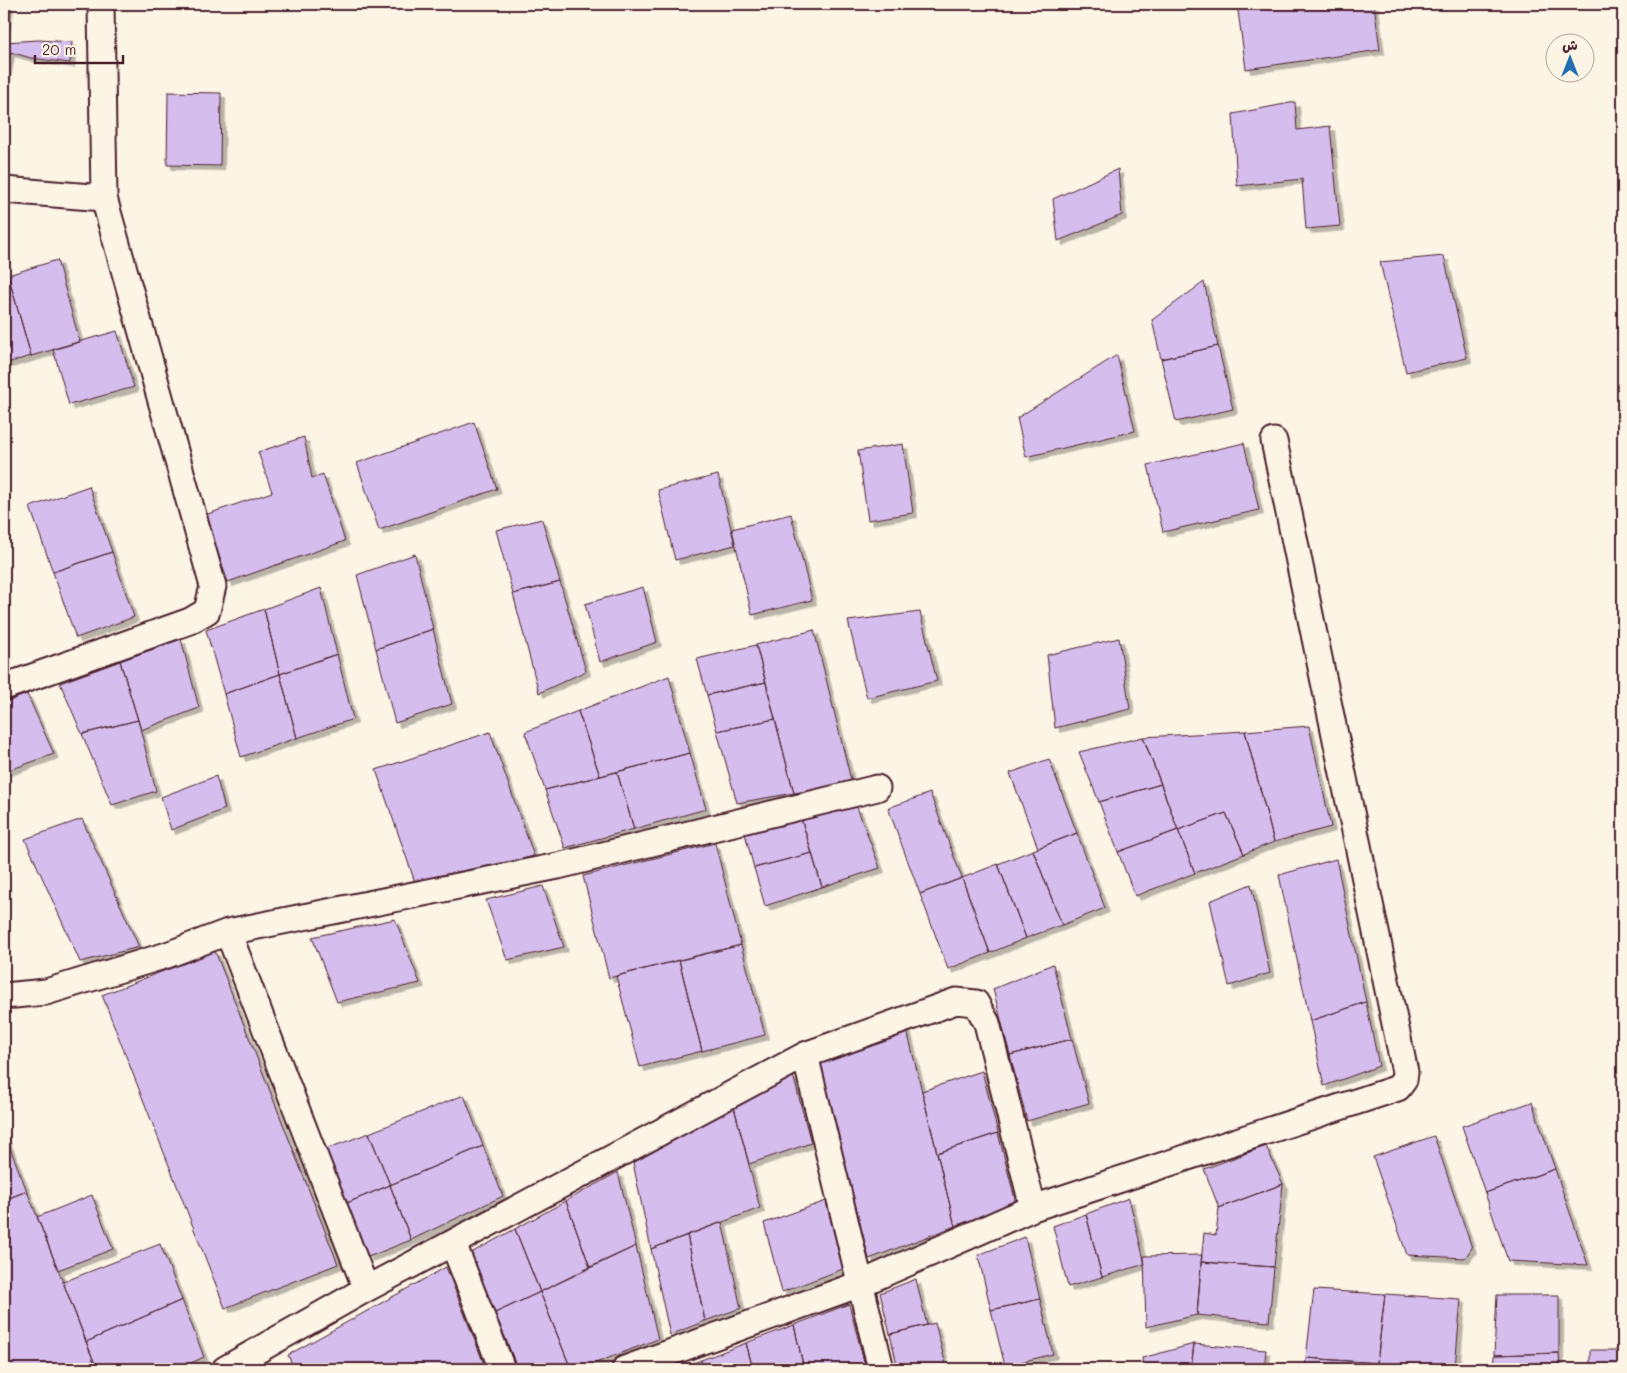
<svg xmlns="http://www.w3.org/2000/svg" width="1627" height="1373" viewBox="0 0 1627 1373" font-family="Mali,'Playpen Sans Arabic',sans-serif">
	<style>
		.building { fill: #d5beee; stroke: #4a1f2b; filter: url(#shadow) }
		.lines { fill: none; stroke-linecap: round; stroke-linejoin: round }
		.street-casing { stroke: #4a1f2b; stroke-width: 29 }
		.street { stroke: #fcf5e5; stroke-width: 25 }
	</style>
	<defs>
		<filter id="shadow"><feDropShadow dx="4.5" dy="4.5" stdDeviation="0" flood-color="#0004"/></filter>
	</defs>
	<rect width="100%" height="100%" fill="#fcf5e5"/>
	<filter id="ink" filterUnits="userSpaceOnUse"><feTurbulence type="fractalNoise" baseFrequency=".02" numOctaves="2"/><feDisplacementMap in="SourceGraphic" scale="10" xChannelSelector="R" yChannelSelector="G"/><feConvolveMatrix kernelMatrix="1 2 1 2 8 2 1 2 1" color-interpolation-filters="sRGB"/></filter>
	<g filter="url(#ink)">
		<!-- building -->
		<path class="building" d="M 4,4 L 9,4 L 4,37 Z
			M 1237,4 L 1374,4 L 1380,50 L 1246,69 Z
			M 38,40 L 72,42 L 70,63 L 31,58 L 10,52 L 4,85 L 4,42 Z
			M 168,92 L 221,93 L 220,166 L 167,165 Z
			M 1295,102 L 1297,130 L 1330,126 L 1340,226 L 1306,229 L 1302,179 L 1237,186 L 1233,114 Z
			M 1118,169 L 1122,215 L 1058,241 L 1053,199 Z
			M 1444,256 L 1467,358 L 1406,372 L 1380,262 Z
			M 57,260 L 80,342 L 31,356 L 8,275 Z
			M 8,275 L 31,356 L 4,364 L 4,276 Z
			M 1204,282 L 1218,346 L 1161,359 L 1152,320 Z
			M 117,331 L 134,387 L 69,405 L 53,349 Z
			M 1218,346 L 1233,409 L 1176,422 L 1161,359 Z
			M 1117,355 L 1135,431 L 1026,457 L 1017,418 Z
			M 474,422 L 497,489 L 379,530 L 357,463 Z
			M 304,437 L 312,478 L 323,474 L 345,541 L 228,582 L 205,515 L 272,492 L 258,452 Z
			M 1244,443 L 1259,510 L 1163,532 L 1148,465 Z
			M 903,444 L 913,513 L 868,520 L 858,451 Z
			M 718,475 L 735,545 L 675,560 L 658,490 Z
			M 89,486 L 112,552 L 53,572 L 30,507 Z
			M 791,514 L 812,600 L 752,615 L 732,529 Z
			M 542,519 L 560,582 L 513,594 L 496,530 Z
			M 112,552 L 134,617 L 76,638 L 53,572 Z
			M 415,554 L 433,629 L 376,649 L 357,575 Z
			M 560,582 L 586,671 L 539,693 L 513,594 Z
			M 643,587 L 657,642 L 600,662 L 585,604 Z
			M 321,588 L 337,654 L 280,674 L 264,609 Z
			M 264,609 L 280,674 L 224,694 L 206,630 Z
			M 920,612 L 937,681 L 867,698 L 848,621 Z
			M 433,629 L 452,704 L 395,723 L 376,649 Z
			M 814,630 L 852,784 L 794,793 L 756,645 Z
			M 1119,638 L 1130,709 L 1055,728 L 1047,655 Z
			M 181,639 L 199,708 L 141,730 L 120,661 Z
			M 756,645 L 766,682 L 707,695 L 697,659 Z
			M 337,654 L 353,719 L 297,738 L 280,674 Z
			M 120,661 L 138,720 L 82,734 L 60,683 Z
			M 280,674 L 297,738 L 241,757 L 224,694 Z
			M 669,676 L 690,753 L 600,776 L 578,711 Z
			M 766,682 L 775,719 L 717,731 L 707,695 Z
			M 27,694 L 54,754 L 4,772 L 4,703 Z
			M 578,711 L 600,776 L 545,790 L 525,732 Z
			M 775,719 L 794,793 L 737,803 L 717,731 Z
			M 138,720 L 156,791 L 112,805 L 82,734 Z
			M 1309,726 L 1331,827 L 1274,842 L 1245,731 Z
			M 1245,731 L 1274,842 L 1244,854 L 1226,813 L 1178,830 L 1143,737 Z
			M 490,732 L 534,856 L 416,885 L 376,770 Z
			M 1143,737 L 1161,784 L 1099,802 L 1079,752 Z
			M 690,753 L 706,809 L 634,829 L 617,772 Z
			M 1049,759 L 1077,833 L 1038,848 L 1010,773 Z
			M 617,772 L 634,829 L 565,848 L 545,790 Z
			M 216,776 L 225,809 L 171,830 L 161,797 Z
			M 1161,784 L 1178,830 L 1118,852 L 1099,802 Z
			M 930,793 L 962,878 L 920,894 L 888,808 Z
			M 857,807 L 880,868 L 822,887 L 801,818 Z
			M 1226,813 L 1244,854 L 1195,873 L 1178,830 Z
			M 801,818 L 812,853 L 754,868 L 744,830 Z
			M 82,819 L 139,947 L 80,962 L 25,839 Z
			M 1178,830 L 1195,873 L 1135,896 L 1118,852 Z
			M 1077,833 L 1105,908 L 1062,925 L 1033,850 Z
			M 715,843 L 741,945 L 609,978 L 583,876 Z
			M 1033,850 L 1062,925 L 1026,938 L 998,864 Z
			M 812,853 L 822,887 L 765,906 L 754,868 Z
			M 1336,859 L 1366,1002 L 1310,1021 L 1279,875 Z
			M 998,864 L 1026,938 L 990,953 L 962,878 Z
			M 962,878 L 990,953 L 948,969 L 920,894 Z
			M 1251,884 L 1270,973 L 1229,986 L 1210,901 Z
			M 543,886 L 564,947 L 507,960 L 486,900 Z
			M 395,919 L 420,983 L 337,1002 L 312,937 Z
			M 741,945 L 765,1035 L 702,1051 L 679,960 Z
			M 215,951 L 338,1264 L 225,1308 L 102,995 Z
			M 679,960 L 702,1051 L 640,1067 L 616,976 Z
			M 1053,964 L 1072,1039 L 1010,1055 L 993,989 Z
			M 1366,1002 L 1379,1066 L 1324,1086 L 1310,1021 Z
			M 906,1026 L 955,1226 L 869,1259 L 819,1062 Z
			M 1072,1039 L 1089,1103 L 1027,1121 L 1010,1055 Z
			M 982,1071 L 998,1133 L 937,1153 L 922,1091 Z
			M 793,1075 L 811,1143 L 749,1164 L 734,1107 Z
			M 464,1095 L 483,1146 L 390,1185 L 369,1133 Z
			M 1532,1102 L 1555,1169 L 1485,1193 L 1462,1126 Z
			M 734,1107 L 760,1208 L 651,1249 L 633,1163 Z
			M 4,1133 L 27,1191 L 4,1200 Z
			M 369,1133 L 390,1185 L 347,1203 L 326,1149 Z
			M 998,1133 L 1016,1203 L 955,1226 L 937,1153 Z
			M 1434,1136 L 1472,1248 L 1465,1258 L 1407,1255 L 1373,1157 Z
			M 483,1146 L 503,1196 L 411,1240 L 390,1185 Z
			M 1266,1146 L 1283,1184 L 1219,1208 L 1204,1169 Z
			M 1555,1169 L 1588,1265 L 1508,1261 L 1485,1193 Z
			M 618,1172 L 636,1246 L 590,1267 L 566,1201 Z
			M 1283,1184 L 1274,1267 L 1201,1262 L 1204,1233 L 1216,1235 L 1219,1208 Z
			M 390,1185 L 411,1240 L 368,1257 L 347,1203 Z
			M 27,1191 L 63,1282 L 97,1369 L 4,1369 L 4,1200 Z
			M 92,1195 L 113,1249 L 58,1270 L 37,1217 Z
			M 1129,1198 L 1145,1264 L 1102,1277 L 1086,1214 Z
			M 566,1201 L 590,1267 L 540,1292 L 515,1229 Z
			M 826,1201 L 843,1269 L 782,1292 L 764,1223 Z
			M 1086,1214 L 1102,1277 L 1068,1287 L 1053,1226 Z
			M 722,1222 L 741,1308 L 705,1321 L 687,1235 Z
			M 515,1229 L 540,1292 L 495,1313 L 471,1253 Z
			M 687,1235 L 705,1321 L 670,1335 L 651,1249 Z
			M 1025,1237 L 1040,1299 L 991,1310 L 978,1255 Z
			M 160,1244 L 182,1300 L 86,1342 L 63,1282 Z
			M 636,1246 L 658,1339 L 580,1369 L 571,1369 L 540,1292 Z
			M 1202,1255 L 1197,1315 L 1146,1327 L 1144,1256 Z
			M 1201,1262 L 1274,1267 L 1269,1322 L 1197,1315 Z
			M 446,1267 L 486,1369 L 294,1369 L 288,1355 Z
			M 916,1279 L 927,1325 L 890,1334 L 880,1293 Z
			M 1314,1290 L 1385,1294 L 1377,1363 L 1306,1358 Z
			M 540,1292 L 571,1369 L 518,1369 L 495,1313 Z
			M 1385,1294 L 1461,1299 L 1455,1368 L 1377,1363 Z
			M 1497,1295 L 1559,1295 L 1559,1353 L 1494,1355 Z
			M 1040,1299 L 1053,1354 L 1005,1366 L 991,1310 Z
			M 182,1300 L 204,1357 L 178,1369 L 97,1369 L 86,1342 Z
			M 849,1304 L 866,1369 L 804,1369 L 794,1325 Z
			M 935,1323 L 947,1369 L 898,1369 L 890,1334 Z
			M 794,1325 L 804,1369 L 753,1369 L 746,1343 Z
			M 746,1343 L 753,1369 L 703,1369 L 701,1360 Z
			M 1194,1344 L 1191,1369 L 1143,1369 L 1142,1358 Z
			M 1194,1344 L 1266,1350 L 1264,1369 L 1191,1369 Z
			M 1590,1350 L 1623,1350 L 1623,1369 L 1590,1369 Z
			M 1559,1353 L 1560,1369 L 1493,1369 L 1494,1355 Z
			M 1306,1358 L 1377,1363 L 1376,1369 L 1305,1369 Z
			M 701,1360 L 703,1369 L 678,1369 Z"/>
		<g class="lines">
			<defs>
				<path id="street" d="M 4,190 L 104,198
					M 4,687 L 190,621 L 207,611 L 213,586 L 104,198 L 101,4
					M 228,932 L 558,866 L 877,788
					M 4,996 L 46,992 L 167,955 L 228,932 L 366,1289
					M 805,1055 L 881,1369
					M 453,1243 L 502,1369
					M 225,1369 L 366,1289 L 805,1055 L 956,1001 L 976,1003 L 987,1023 L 1033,1208
					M 625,1369 L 860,1284 L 1033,1208 L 1398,1088 L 1404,1080 L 1405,1072 L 1274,441"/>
			</defs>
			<!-- street casing -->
			<use href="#street" class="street-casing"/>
			<!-- street -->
			<use href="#street" class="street"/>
		</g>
	</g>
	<!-- margin -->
	<rect width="1627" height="1373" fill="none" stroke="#fcf5e5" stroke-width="20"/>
	<rect x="10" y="10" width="1607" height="1353" fill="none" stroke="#4a1f2b" stroke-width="2" filter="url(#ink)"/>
	<!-- north arrow -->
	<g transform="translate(1570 58)"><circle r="24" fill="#fcf5e5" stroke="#b59f9b"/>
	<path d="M0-4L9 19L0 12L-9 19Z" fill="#1f6fb2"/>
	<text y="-8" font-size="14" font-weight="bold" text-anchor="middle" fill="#4a1f2b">ش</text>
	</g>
	<!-- scale -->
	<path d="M35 55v8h88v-8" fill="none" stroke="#4a1f2b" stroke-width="2.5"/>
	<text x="42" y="55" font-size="15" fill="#4a1f2b" stroke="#fcf5e5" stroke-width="4" paint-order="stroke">20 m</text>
</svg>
